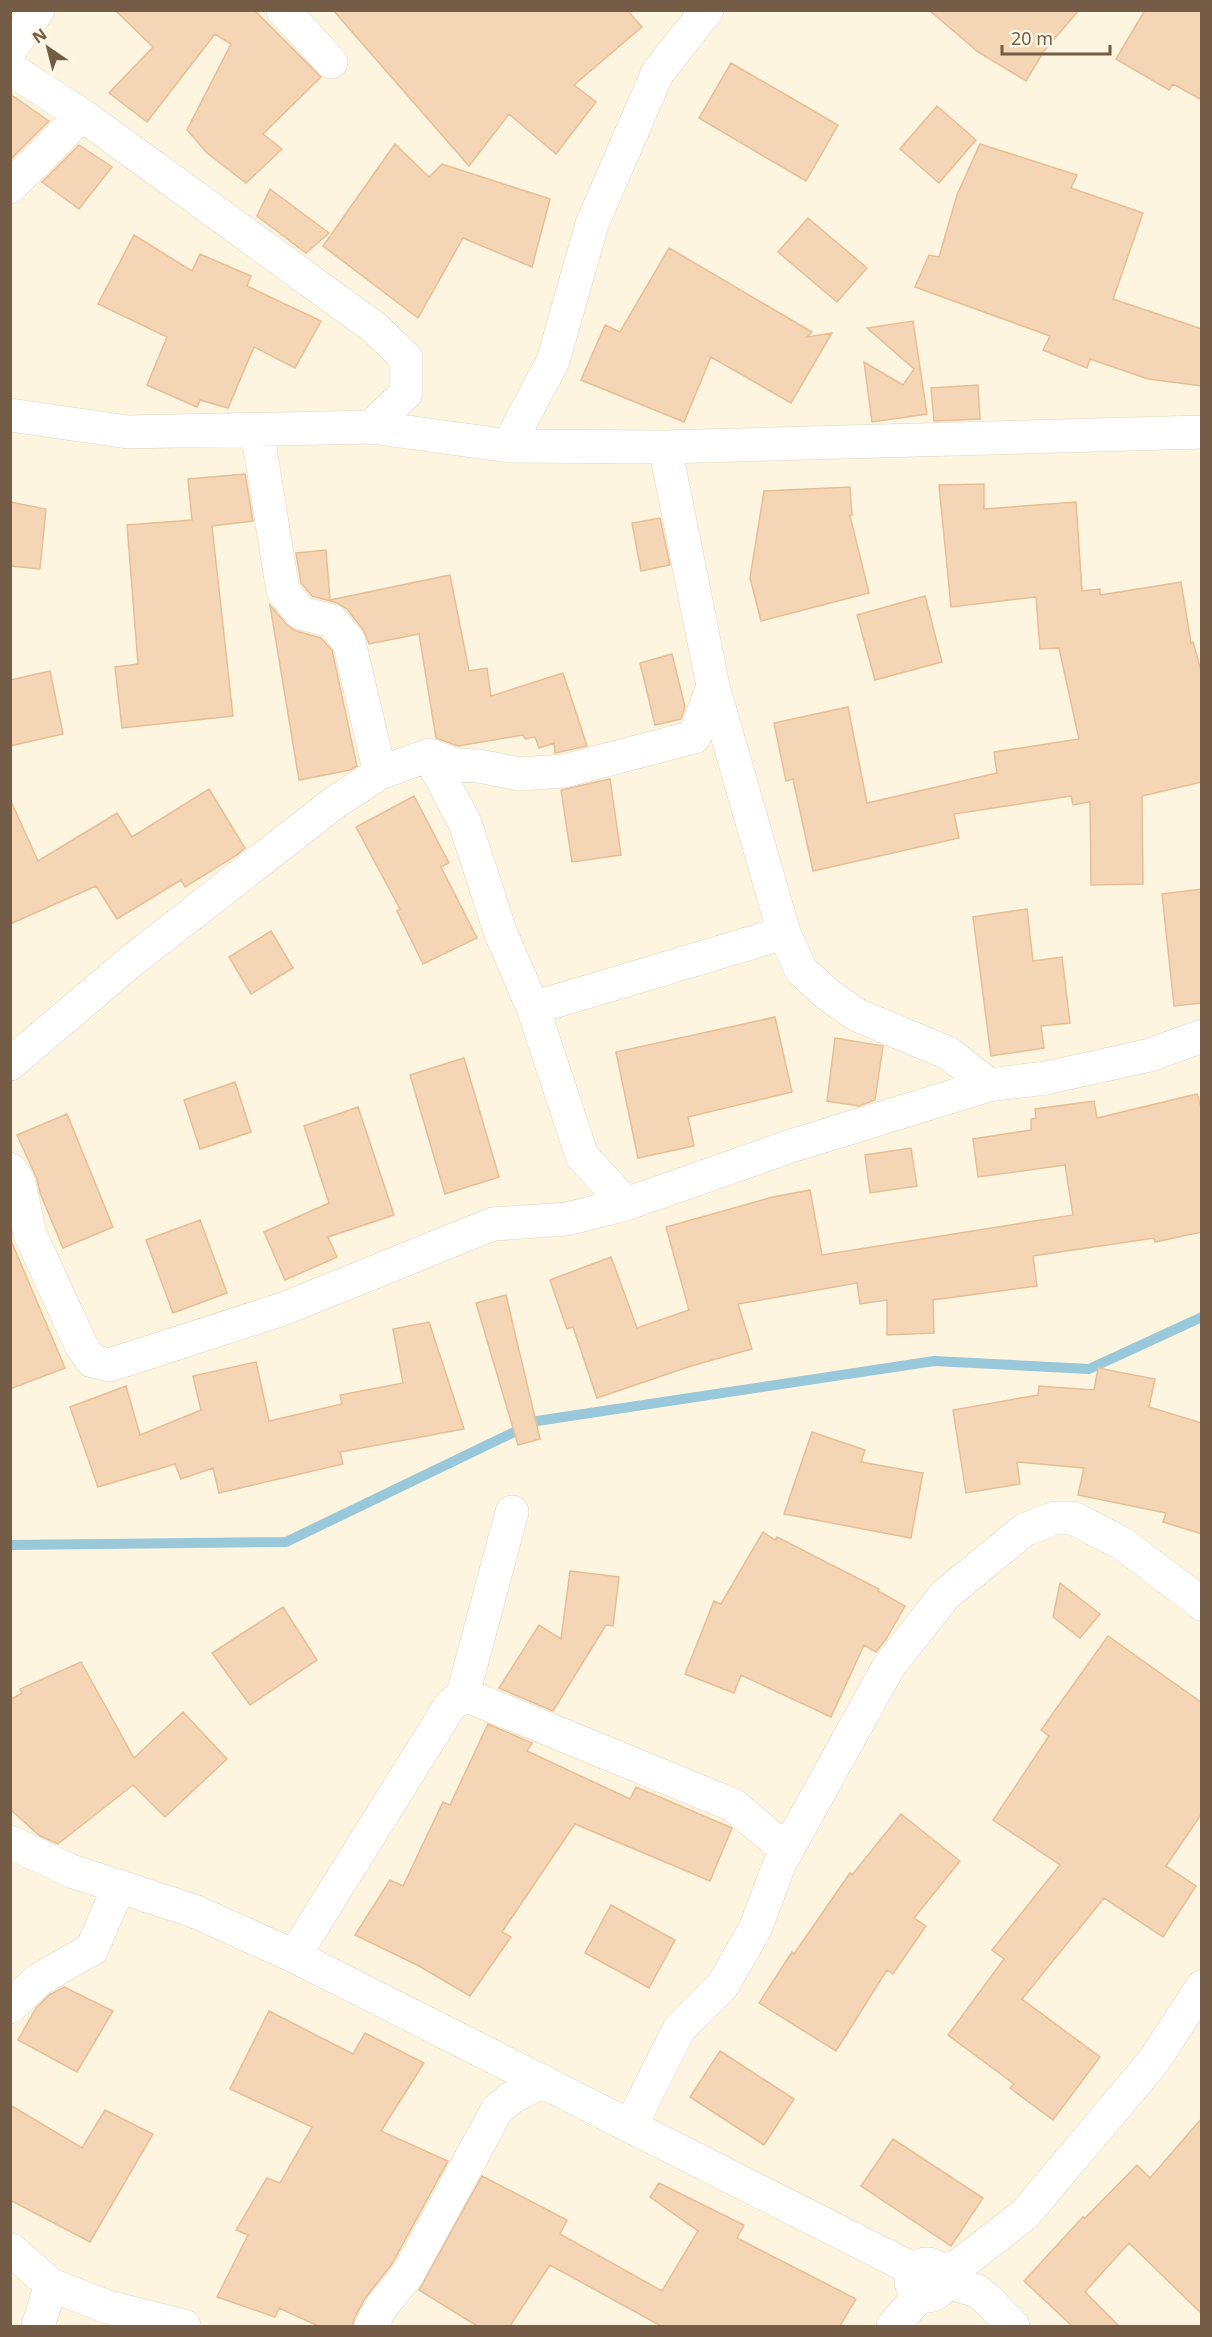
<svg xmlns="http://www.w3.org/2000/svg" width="1212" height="2337" viewBox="0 0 1212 2337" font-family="'Noto Sans',sans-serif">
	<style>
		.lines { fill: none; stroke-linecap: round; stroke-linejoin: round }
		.stream { stroke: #99c8da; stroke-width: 10 }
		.building { fill: #f4d5b5; stroke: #e8be95; stroke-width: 1.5 }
		.minor-casing { stroke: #e2d2bb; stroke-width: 34 }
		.minor { stroke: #fff; stroke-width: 33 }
	</style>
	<rect width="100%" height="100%" fill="#fdf5df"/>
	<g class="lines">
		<!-- stream -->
		<path class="stream" d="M 10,1545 L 286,1542 L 537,1421 L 934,1361 L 1089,1369 L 1202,1317"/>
	</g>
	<!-- building -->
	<path class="building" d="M 254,10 L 321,77 L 263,134 L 282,149 L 246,183 L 207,153 L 187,130 L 231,44 L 215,34 L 147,122 L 109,93 L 153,47 L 116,11 Z
		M 333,10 L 627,10 L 642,27 L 574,85 L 596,102 L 556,154 L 509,114 L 469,166 Z
		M 929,10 L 1079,10 L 1044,51 L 1026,81 L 978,52 Z
		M 1145,10 L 1202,10 L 1202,100 L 1173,84 L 1169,90 L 1116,59 Z
		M 731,63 L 838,125 L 806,181 L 699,118 Z
		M 10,94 L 49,121 L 10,160 Z
		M 937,106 L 976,140 L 939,183 L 900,149 Z
		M 395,144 L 429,177 L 442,164 L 550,199 L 532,267 L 463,238 L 418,318 L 323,246 Z
		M 980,144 L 1077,175 L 1071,188 L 1143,213 L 1113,299 L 1202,329 L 1202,386 L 1148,379 L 1090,359 L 1087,368 L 1043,350 L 1050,336 L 915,287 L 929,255 L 939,257 L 957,195 Z
		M 79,145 L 112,167 L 79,209 L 42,182 Z
		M 270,189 L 329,233 L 306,253 L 257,216 Z
		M 808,218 L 867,268 L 837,302 L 778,252 Z
		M 134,235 L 192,271 L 200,254 L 251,276 L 247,286 L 321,321 L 295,368 L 254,347 L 228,408 L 200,400 L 197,407 L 147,385 L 167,337 L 98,304 Z
		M 669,248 L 812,332 L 807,337 L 832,333 L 791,403 L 711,357 L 684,422 L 581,380 L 605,325 L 620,332 Z
		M 913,321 L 927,414 L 872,422 L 864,362 L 903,385 L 914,369 L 867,328 Z
		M 978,385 L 980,419 L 934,421 L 931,388 Z
		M 245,474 L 253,521 L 212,526 L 233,716 L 122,728 L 115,667 L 138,664 L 127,525 L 192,520 L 188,479 Z
		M 984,484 L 984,509 L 1076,502 L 1082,591 L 1100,589 L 1100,595 L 1181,582 L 1191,643 L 1193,642 L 1202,674 L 1202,782 L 1142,796 L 1143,884 L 1091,885 L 1090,802 L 1073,805 L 1071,796 L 954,814 L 959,838 L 813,871 L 793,779 L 786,781 L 774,723 L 848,707 L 867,803 L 997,773 L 994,752 L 1079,739 L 1059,648 L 1040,649 L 1036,597 L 951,607 L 939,485 Z
		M 850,487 L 852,515 L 850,516 L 869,593 L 761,621 L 750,578 L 764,491 Z
		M 10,502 L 46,509 L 40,569 L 10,566 Z
		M 660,518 L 670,565 L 641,571 L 632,523 Z
		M 326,550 L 330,600 L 450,575 L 469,671 L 487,668 L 491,696 L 563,673 L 587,746 L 555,753 L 554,743 L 539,748 L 535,737 L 525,739 L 523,735 L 458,746 L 436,738 L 419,634 L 369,644 L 364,631 L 347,609 L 337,603 L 312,596 L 301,583 L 296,553 Z
		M 925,596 L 942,662 L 875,680 L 857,615 Z
		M 270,605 L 287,625 L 296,631 L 321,638 L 332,650 L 357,766 L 350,770 L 299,780 Z
		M 672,654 L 685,707 L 681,719 L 655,725 L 640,663 Z
		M 50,671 L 63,734 L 10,746 L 10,680 Z
		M 610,779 L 621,855 L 572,862 L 561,790 Z
		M 209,789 L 245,848 L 237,855 L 185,887 L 181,880 L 117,919 L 96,886 L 10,924 L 10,799 L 38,861 L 117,813 L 132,837 Z
		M 414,796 L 449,863 L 441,867 L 477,938 L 423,964 L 397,911 L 400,909 L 356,827 Z
		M 1202,889 L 1202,1003 L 1174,1006 L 1162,894 Z
		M 1027,909 L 1033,961 L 1062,957 L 1070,1023 L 1041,1026 L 1044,1048 L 991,1056 L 973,917 Z
		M 271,931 L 293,968 L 251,994 L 229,957 Z
		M 775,1017 L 792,1092 L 688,1117 L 694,1146 L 638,1158 L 616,1052 Z
		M 835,1038 L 883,1046 L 875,1100 L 859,1106 L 827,1101 Z
		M 464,1058 L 499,1177 L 445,1194 L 410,1075 Z
		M 235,1082 L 251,1132 L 200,1149 L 184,1100 Z
		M 1197,1094 L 1202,1110 L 1202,1232 L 1155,1242 L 1154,1238 L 1033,1256 L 1037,1286 L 933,1300 L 934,1333 L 887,1335 L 887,1300 L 860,1304 L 857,1283 L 738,1304 L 752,1349 L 691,1366 L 597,1398 L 573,1327 L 567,1329 L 550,1280 L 611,1257 L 637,1328 L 689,1310 L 666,1227 L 773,1197 L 810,1190 L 822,1255 L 1073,1215 L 1065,1165 L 978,1177 L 973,1139 L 1031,1130 L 1031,1119 L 1036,1118 L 1035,1109 L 1094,1101 L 1097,1118 Z
		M 358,1107 L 394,1215 L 328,1237 L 337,1257 L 285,1280 L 264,1232 L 329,1203 L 304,1126 Z
		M 67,1114 L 113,1227 L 63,1248 L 40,1193 L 37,1179 L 17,1135 Z
		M 911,1148 L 917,1186 L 870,1193 L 865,1155 Z
		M 200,1220 L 227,1293 L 173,1313 L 146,1240 Z
		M 10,1238 L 65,1368 L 10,1389 Z
		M 506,1295 L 540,1439 L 518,1445 L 476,1303 Z
		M 429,1322 L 464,1429 L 340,1452 L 343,1464 L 219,1493 L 213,1468 L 181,1479 L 175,1464 L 98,1487 L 70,1407 L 126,1386 L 140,1435 L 201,1410 L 193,1376 L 256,1362 L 269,1421 L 342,1404 L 340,1395 L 403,1383 L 393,1329 Z
		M 1098,1368 L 1155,1379 L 1149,1407 L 1202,1423 L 1202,1534 L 1163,1522 L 1166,1513 L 1078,1495 L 1084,1468 L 1017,1462 L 1020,1484 L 966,1493 L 953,1410 L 1038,1395 L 1039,1386 L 1094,1390 Z
		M 812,1432 L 865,1450 L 861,1462 L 923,1473 L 911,1538 L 784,1514 Z
		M 763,1532 L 775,1540 L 777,1537 L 879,1589 L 878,1591 L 905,1606 L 886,1639 L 876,1652 L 864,1645 L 831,1717 L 741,1675 L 734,1693 L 685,1674 L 714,1601 L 721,1604 Z
		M 570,1571 L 619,1577 L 613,1626 L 606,1625 L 553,1711 L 499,1688 L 539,1625 L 561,1639 Z
		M 1060,1583 L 1100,1614 L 1080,1638 L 1053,1617 Z
		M 283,1607 L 317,1660 L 250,1705 L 212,1653 Z
		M 1108,1636 L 1202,1703 L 1202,1813 L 1166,1866 L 1196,1886 L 1163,1937 L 1104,1898 L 1022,1999 L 1100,2057 L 1053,2120 L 1010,2088 L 1014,2084 L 948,2035 L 1004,1959 L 992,1950 L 1060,1865 L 993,1820 L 1049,1736 L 1041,1730 Z
		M 81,1662 L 134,1758 L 183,1712 L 227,1759 L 165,1817 L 133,1785 L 58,1844 L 40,1836 L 10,1809 L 10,1700 L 22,1693 L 20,1689 Z
		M 488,1724 L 532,1743 L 527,1751 L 630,1799 L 636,1787 L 732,1828 L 710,1881 L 575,1824 L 502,1932 L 511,1937 L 470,1996 L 419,1966 L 355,1935 L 390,1880 L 403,1886 L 443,1802 L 450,1805 Z
		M 901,1814 L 960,1861 L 914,1918 L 926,1926 L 893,1974 L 887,1970 L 836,2051 L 759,2003 L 792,1952 L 794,1954 L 850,1873 L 852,1875 Z
		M 611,1905 L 675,1940 L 649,1988 L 585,1953 Z
		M 64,1987 L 113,2011 L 77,2072 L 18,2040 L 36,2008 L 49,1995 Z
		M 269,2011 L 353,2054 L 365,2033 L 424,2063 L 381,2131 L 448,2161 L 392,2264 L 366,2297 L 355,2317 L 352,2326 L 318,2326 L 279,2308 L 275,2317 L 217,2297 L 248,2235 L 236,2230 L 267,2178 L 280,2183 L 312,2127 L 230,2089 Z
		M 720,2051 L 794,2099 L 764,2145 L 690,2097 Z
		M 10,2105 L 82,2148 L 105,2110 L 153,2134 L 90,2242 L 10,2200 Z
		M 1202,2118 L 1202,2314 L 1129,2243 L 1085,2292 L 1119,2326 L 1072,2326 L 1024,2281 L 1083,2217 L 1085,2218 L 1137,2165 L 1150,2178 Z
		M 893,2139 L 983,2198 L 951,2246 L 861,2186 Z
		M 482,2176 L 567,2220 L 560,2234 L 662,2291 L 698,2231 L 650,2197 L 659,2183 L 744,2225 L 737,2238 L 856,2299 L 840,2326 L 661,2326 L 550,2265 L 510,2326 L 477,2326 L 419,2290 Z"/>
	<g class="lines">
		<defs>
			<path id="minor" d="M 283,10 L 331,62
				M 10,50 L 38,10
				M 10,69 L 82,115 L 375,328 L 406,358 L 406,393 L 371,427
				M 10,187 L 82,115
				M 10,415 L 128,432 L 371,427 L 508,446 L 665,447 L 1202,432
				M 257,430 L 283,591 L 301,613 L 332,621 L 349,642 L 380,773
				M 508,446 L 553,361 L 592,224 L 658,72 L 707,10
				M 665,447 L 713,686 L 784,933 L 801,970 L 827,994 L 857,1015 L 948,1053 L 989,1085
				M 429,755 L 465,823 L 500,931 L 533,1008 L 582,1156 L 626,1204
				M 533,1008 L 784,933
				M 10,1064 L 130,962 L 334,803 L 380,773 L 429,755 L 456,765 L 479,766 L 519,774 L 564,771 L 694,737 L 713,686
				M 10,1169 L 19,1183 L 30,1234 L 81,1345 L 92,1361 L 110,1365 L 283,1309 L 493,1224 L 567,1219 L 626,1204 L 791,1146 L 989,1085 L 1046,1078 L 1150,1055 L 1202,1036
				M 463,1694 L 733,1805 L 787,1850
				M 10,1842 L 71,1871 L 194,1911 L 294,1956 L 915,2270
				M 294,1956 L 450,1706 L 463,1694 L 512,1512
				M 10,2007 L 38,1980 L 92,1949 L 119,1886
				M 631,2125 L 679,2029 L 722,1986 L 755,1929 L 780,1863 L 889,1666 L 945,1595 L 1024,1530 L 1055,1518 L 1073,1518 L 1123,1544 L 1202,1604
				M 10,2249 L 51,2285 L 108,2307 L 184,2326
				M911 2280a16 16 0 1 1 32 0a16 16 0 1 1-32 0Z
				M 941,2271 L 956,2267 L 966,2260 L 1025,2214 L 1153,2062 L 1202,1987
				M 944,2281 L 977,2291 L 988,2300 L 1013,2326
				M 38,2326 L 51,2285
				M 371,2326 L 382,2306 L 408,2274 L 497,2110 L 511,2098 L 543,2081
				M 893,2326 L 920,2295"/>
		</defs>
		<!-- minor casing -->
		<use href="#minor" class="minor-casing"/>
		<!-- minor -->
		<use href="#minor" class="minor"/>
	</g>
	<!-- border -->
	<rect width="1212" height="2337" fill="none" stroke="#755c46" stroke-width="24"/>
	<!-- north arrow -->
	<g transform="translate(48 48) rotate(325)" stroke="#fff8e6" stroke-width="4.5" paint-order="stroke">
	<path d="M0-4.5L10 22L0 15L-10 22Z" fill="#755c46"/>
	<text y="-9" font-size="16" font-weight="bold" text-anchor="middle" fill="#755c46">N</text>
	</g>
	<!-- scale -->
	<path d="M1002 45v9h108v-9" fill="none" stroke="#755c46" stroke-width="3"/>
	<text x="1011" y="45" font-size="18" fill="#755c46" stroke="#fff8e6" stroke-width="4.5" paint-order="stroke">20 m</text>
</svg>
